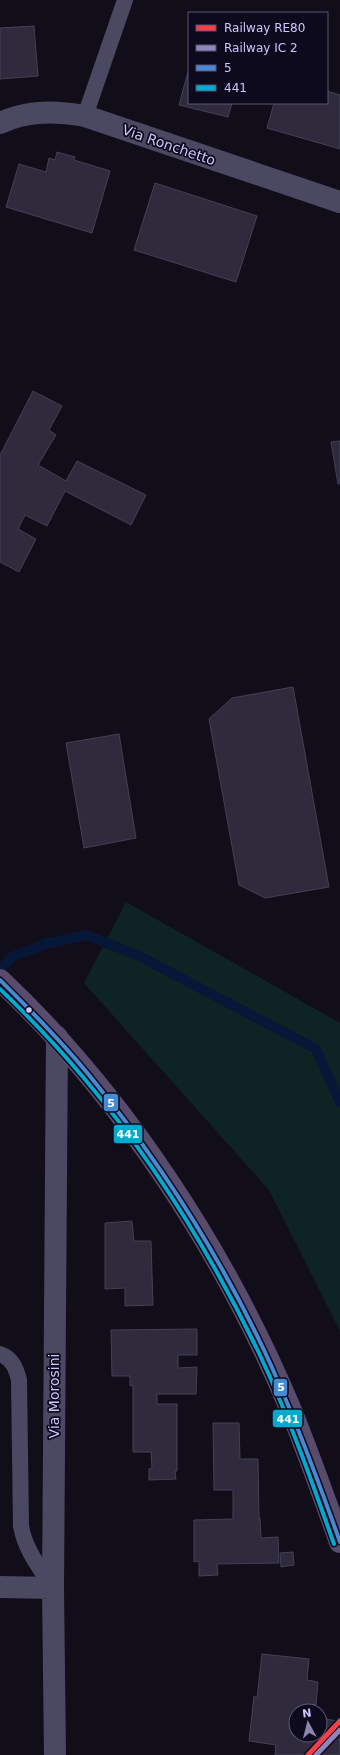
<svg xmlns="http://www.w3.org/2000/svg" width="340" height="1755" viewBox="0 0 340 1755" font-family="'DejaVu Sans',sans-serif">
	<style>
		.green { fill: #0e2424 }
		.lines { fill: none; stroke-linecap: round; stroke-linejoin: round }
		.stream { stroke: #071737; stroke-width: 10 }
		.building { fill: #2f2b3c; stroke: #444058 }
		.service { stroke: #4b4962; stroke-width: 16 }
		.minor { stroke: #4b4962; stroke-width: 22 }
		.primary { stroke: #584b6c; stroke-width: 22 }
		.bus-1-casing { stroke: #0e0a1d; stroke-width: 7 }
		.bus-2-casing { stroke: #0e0a1d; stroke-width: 7 }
		.bus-1 { stroke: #488ad1; stroke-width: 4 }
		.bus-2 { stroke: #00a9ce; stroke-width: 4 }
		.rail-1-casing { stroke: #0e0a1d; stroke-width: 8 }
		.rail-2-casing { stroke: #0e0a1d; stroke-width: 8 }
		.rail-1 { stroke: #f33f46; stroke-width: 5 }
		.rail-2 { stroke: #9084bd; stroke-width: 5 }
		.bus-dot { fill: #cec6ff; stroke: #0e0a1d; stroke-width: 1.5 }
		.labels { text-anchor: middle; stroke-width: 3.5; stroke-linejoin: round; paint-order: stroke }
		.street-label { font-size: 14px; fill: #cec6ff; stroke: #0e0a1d }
		.line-badge { stroke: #0e0a1d; stroke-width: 1.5 }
		.badge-label { font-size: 11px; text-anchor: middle; font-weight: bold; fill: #fff }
	</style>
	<rect width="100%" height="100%" fill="#110e19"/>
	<!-- green -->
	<path class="green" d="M 126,902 L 340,1023 L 340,1331 L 269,1190 L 84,983 Z"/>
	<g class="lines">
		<!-- stream -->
		<path class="stream" d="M 0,970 L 12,957 L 45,944 L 86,935 L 137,955 L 316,1049 L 340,1102"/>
	</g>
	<!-- building -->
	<path class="building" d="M 34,26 L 38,76 L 0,79 L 0,28 Z
		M 189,68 L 189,103 L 232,103 L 228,117 L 179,105 Z
		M 327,91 L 340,95 L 340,149 L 267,128 L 274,103 L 327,103 Z
		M 57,152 L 75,157 L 74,160 L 110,171 L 92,233 L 6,207 L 19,164 L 46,172 L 49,158 L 55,160 Z
		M 155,183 L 257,216 L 236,282 L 134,250 Z
		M 33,391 L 62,406 L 49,430 L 56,435 L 38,465 L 66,481 L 77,461 L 146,495 L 131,525 L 65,491 L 47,526 L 25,515 L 18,529 L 36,539 L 19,572 L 0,562 L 0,455 Z
		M 340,441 L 340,484 L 338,484 L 331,442 Z
		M 293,687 L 329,887 L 265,898 L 239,885 L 209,719 L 232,698 Z
		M 119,734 L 136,838 L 84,848 L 66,743 Z
		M 132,1221 L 134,1241 L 151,1241 L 153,1305 L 125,1306 L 125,1288 L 105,1289 L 105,1223 Z
		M 197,1329 L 197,1355 L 178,1355 L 178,1368 L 197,1367 L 196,1394 L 157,1394 L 157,1404 L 177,1404 L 177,1471 L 175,1471 L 176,1479 L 149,1480 L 149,1469 L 152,1468 L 151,1452 L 133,1452 L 133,1385 L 130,1386 L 130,1376 L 112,1376 L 111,1330 Z
		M 213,1423 L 239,1423 L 240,1459 L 258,1459 L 259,1518 L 260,1518 L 261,1538 L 278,1537 L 279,1563 L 217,1564 L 218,1575 L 199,1576 L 199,1561 L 194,1562 L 194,1520 L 233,1519 L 233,1490 L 214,1490 Z
		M 293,1552 L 294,1565 L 281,1567 L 280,1553 Z
		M 262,1654 L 309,1659 L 307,1680 L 318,1682 L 316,1705 L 313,1704 L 313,1711 L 296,1711 L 296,1735 L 320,1735 L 320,1716 L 324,1716 L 324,1719 L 340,1721 L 340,1755 L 275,1755 L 276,1745 L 249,1741 L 254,1696 L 257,1698 Z"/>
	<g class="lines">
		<!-- service -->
		<path class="service" d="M 85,116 L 125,0
			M 0,1354 C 12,1358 16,1368 19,1380 L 21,1526 C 25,1550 40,1568 53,1588"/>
		<!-- minor -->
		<path class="minor" d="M 0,123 C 28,110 55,111 85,116 L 340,202
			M 0,1587 L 53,1588
			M 55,1755 L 53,1588 L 57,1037"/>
		<!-- primary -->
		<path class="primary" d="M 0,980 C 123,1096 224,1251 290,1408 C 308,1452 324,1497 340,1542"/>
		<defs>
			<path id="bus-1" d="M 0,980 C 31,1011 61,1041 89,1075 C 158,1159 217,1251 264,1350 C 293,1412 317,1477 340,1542"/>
			<path id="bus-2" d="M 0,989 C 29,1017 57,1046 83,1077 C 153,1160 211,1254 258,1351 C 288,1414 311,1479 334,1544"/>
		</defs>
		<!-- bus-1 casing -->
		<use href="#bus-1" class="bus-1-casing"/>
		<!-- bus-2 casing -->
		<use href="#bus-2" class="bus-2-casing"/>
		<!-- bus-1 -->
		<use href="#bus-1" class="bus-1"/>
		<!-- bus-2 -->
		<use href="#bus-2" class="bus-2"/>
		<defs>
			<path id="rail-1" d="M 308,1755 L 340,1721"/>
			<path id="rail-2" d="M 316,1755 L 340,1730"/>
		</defs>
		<!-- rail-1 casing -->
		<use href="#rail-1" class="rail-1-casing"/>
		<!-- rail-2 casing -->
		<use href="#rail-2" class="rail-2-casing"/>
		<!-- rail-1 -->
		<use href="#rail-1" class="rail-1"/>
		<!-- rail-2 -->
		<use href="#rail-2" class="rail-2"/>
	</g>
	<!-- markers -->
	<circle class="bus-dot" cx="29" cy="1010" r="3.5"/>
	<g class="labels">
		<!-- street labels -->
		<g class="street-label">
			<text transform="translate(169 145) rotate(19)" y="5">Via Ronchetto</text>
			<text transform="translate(54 1396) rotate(-90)" y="5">Via Morosini</text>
		</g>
	</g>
	<g class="line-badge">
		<rect x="103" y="1093" width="16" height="19" rx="4" fill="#488ad1"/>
		<rect x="113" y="1124" width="30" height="20" rx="4" fill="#00a9ce"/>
		<rect x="273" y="1378" width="15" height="19" rx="4" fill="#488ad1"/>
		<rect x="272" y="1409" width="31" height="19" rx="4" fill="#00a9ce"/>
	</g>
	<g class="badge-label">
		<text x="111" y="1107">5</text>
		<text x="128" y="1138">441</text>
		<text x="281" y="1391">5</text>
		<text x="288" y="1423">441</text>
	</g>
	<!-- legend -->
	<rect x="188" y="12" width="140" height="92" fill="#0e0a1d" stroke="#5b5577"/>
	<rect x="196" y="25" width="20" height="6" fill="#f33f46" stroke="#5b5577"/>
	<text x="224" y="32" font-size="12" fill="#cec6ff">Railway RE80</text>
	<rect x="196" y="45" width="20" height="6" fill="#9084bd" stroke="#5b5577"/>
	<text x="224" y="52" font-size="12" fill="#cec6ff">Railway IC 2</text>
	<rect x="196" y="65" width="20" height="6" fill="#488ad1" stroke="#5b5577"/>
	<text x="224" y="72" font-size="12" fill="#cec6ff">5</text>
	<rect x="196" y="85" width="20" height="6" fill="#00a9ce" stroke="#5b5577"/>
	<text x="224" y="92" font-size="12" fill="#cec6ff">441</text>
	<!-- north arrow -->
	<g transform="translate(308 1723) rotate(353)"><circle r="19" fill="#0e0a1d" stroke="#5b5577"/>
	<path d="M0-3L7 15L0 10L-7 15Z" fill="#8c86ae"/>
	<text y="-6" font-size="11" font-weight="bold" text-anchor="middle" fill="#cec6ff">N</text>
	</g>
</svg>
